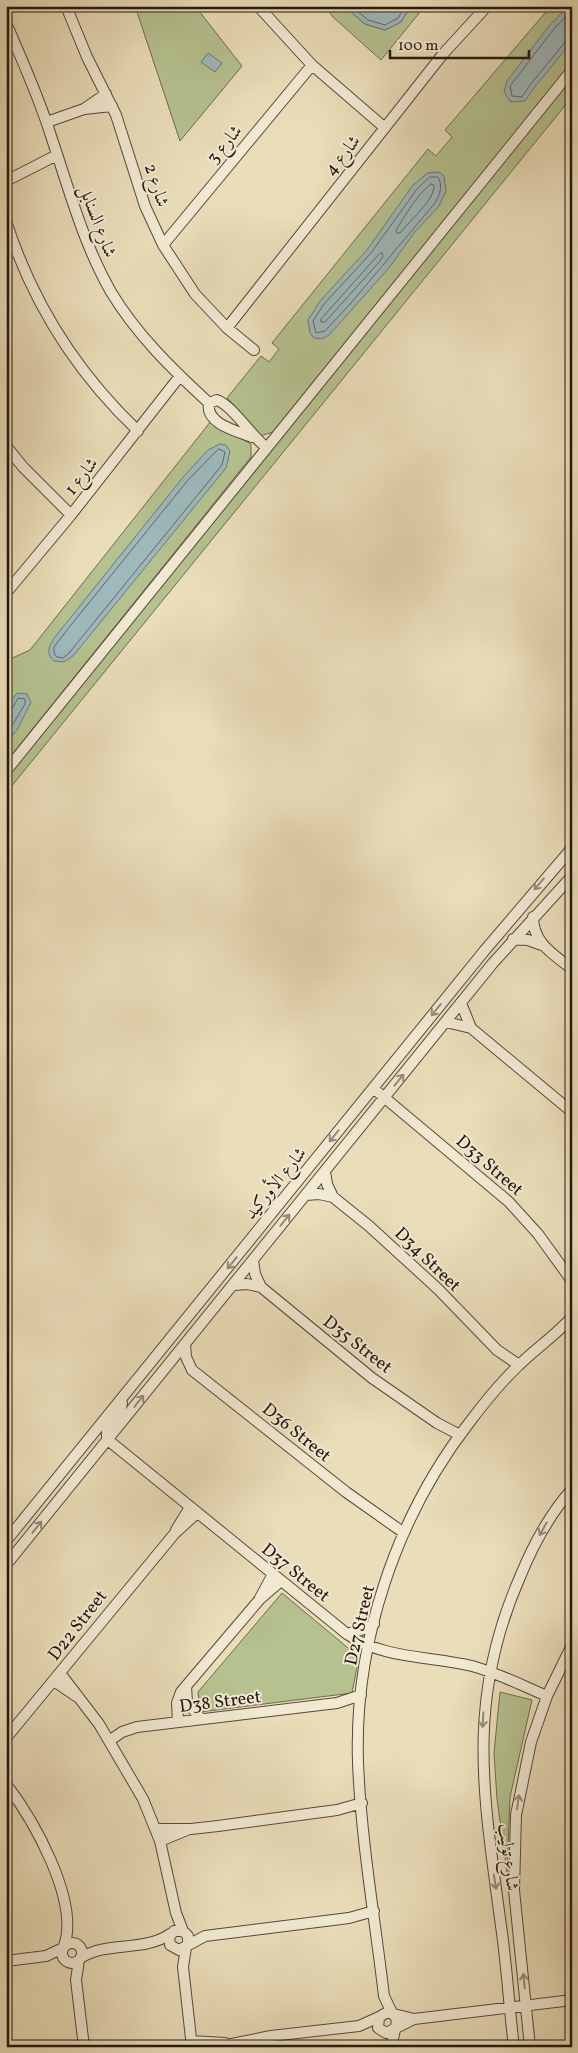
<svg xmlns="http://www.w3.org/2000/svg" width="578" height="2053" viewBox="0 0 578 2053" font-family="Vollkorn,Amiri,serif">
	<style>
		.green { fill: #b6c190; stroke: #6c6c50 }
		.water { fill: #9eb8bb; stroke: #6d7876 }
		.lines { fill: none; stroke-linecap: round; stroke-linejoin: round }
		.shore { stroke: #606865; stroke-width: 1 }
		.minor-casing { stroke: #55483a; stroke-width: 12 }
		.minor { stroke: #f1e9d2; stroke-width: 10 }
		.oneway { stroke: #948a7a }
		.labels { text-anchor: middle; stroke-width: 4; stroke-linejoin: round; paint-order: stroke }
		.street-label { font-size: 18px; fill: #23170f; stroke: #f1e9d2 }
	</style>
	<rect width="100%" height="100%" fill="#eaddb9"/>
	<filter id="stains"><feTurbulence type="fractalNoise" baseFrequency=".004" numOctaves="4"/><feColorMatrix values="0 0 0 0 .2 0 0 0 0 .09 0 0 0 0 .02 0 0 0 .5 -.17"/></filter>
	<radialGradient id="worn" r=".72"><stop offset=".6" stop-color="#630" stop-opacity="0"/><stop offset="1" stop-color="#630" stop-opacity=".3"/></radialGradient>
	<!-- green -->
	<path class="green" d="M 135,6 L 195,6 L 242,66 L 180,141 Z
		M 325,6 L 344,6 L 365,24 L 385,30 L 401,22 L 411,6 L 425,6 L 381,60 L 333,17 Z
		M 551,6 L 572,6 L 572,63 L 273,432 L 260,436 C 246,424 241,410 227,398 L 261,356 L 269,362 L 279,349 L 272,343 L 428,149 L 436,156 L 452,137 L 445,130 Z
		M 572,77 L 572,97 L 6,793 L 6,771 Z
		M 211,421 L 251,444 L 251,457 L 6,762 L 6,661 L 30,650 Z
		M 282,1593 L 359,1657 L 352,1693 L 200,1712 L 198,1692 Z
		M 500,1692 L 532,1700 L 510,1797 L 507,1872 L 497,1799 L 494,1753 Z"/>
	<!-- water -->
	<path class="water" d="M 344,6 L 411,6 L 401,22 L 385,30 L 365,24 Z
		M 569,6 L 572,6 L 572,41 L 534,88 L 525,101 L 511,102 L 504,92 L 507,81 L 549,26 Z
		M 208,53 L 222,63 L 215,72 L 201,62 Z
		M 439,172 L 444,176 L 446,191 L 439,206 L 414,233 L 389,268 L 329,335 L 322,339 L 314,338 L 310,333 L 308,320 L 320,301 L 367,250 L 413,185 L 428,173 Z
		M 220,444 L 226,445 L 230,451 L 226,468 L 73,656 L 64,662 L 54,661 C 45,653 49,646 55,637 L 184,476 L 208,450 Z
		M 17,693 L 27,694 L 31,702 L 17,730 L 6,743 L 6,709 Z"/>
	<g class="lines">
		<!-- shore -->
		<path class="shore" d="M 351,6 L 368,20 L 385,25 L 398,18 L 406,6
			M 572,10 L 553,30 L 510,86 L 512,96 L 522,97 L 530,85 L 566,41 L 572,39
			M 430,177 L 438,177 C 443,186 440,195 435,203 L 351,303 L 325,331 L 316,333 L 313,321 L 324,304 L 371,253 L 417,189 Z
			M 431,184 L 434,185 C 435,200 409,221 400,233 L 397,233 L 396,230 C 406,215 416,195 431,184 Z
			M 382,253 L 383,256 L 380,261 L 325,322 L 321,322 L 321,319 L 379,254 Z
			M 219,449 L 225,452 L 222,465 L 69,653 L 63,658 L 57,657 L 54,653 L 54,647 L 67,630 L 188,480 Z
			M 6,710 L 12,709 L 18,698 L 25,699 L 25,704 L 6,736"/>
		<defs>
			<path id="minor" d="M 66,6 L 87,57 L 116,115 L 145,206 L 163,245 L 195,294 L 227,328 L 254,350
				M 258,6 L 312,65 L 385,128
				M 6,23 C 22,60 39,97 51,136 C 69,189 83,243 111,292 C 137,335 172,369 209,403
				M 84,109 L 106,94
				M 47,122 L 84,109 L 112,106
				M 6,181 L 57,155
				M 6,221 C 32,302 76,372 138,431
				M 163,245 L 312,65
				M 227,328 L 443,54 L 487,6
				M 209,403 L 217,400 C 234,407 250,435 267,448
				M 209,403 C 205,424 237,431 252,437
				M 6,446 L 23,467 L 71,515
				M 6,593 L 71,515 L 180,376
				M 6,771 L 572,70
				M 533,917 C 533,943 553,954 572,969
				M 513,939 L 528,940 L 542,945
				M 461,1003 L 471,1028 L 572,1112
				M 446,1022 L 471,1028
				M 373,1088 L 509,1202 L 538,1234 L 572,1281
				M 325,1171 L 327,1184 L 333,1197
				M 306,1195 L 319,1194 L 333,1197 L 369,1226 L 438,1289 L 497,1350 L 519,1365
				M 253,1260 L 255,1274 L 261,1287 L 372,1378 L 437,1423 L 460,1435
				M 234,1285 L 247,1284 L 261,1287
				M 185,1344 L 186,1357 L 192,1370 L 346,1492 L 404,1533
				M 122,1403 C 121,1417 102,1425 108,1440 L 347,1634 C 383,1659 430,1656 472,1666 C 498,1673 523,1686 547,1696
				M 176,1530 L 190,1507
				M 6,1541 L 485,950 L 572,848
				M 6,1565 L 493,963 L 572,876
				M 260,1598 L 273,1574
				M 347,1634 L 364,1629 L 374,1624
				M 60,1673 L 99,1724 L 143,1799 L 160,1841 L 176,1913 L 183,1931
				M 54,1681 L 76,1696
				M 186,1686 L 187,1702 L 201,1719
				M 178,1722 L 177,1703 L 181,1692 L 260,1599 L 281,1581
				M 6,1738 L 175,1533 L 197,1513
				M 109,1741 L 122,1732 L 137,1727 L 337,1703 L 361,1695
				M 6,1784 C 33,1819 80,1901 64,1946
				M 155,1829 L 191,1829 L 218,1826 L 337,1810 L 362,1803
				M 160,1841 L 187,1830
				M62 1953a10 10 0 1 1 20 0a10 10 0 1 1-20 0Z
				M 188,1944 L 188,1936 L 183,1931 L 174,1931 L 169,1937 L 170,1945 L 179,1950 L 205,1936 L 349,1918 L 374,1911
				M 186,1947 L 183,1967 L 192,2047
				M 82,1957 C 109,1941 144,1952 170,1934
				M 79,1960 L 76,1980 L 84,2047
				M 6,1961 L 46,1956 L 63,1948
				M 392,2013 L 384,1996 C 375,1919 361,1840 358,1762 C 354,1643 396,1517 469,1423 C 484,1403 500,1383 518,1366 C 535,1349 556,1335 572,1317
				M 394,2014 L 414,2019 L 572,2000
				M 396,2027 L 397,2019 L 392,2013 L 386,2013 L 379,2017 L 378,2028 L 386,2033 L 412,2020
				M 191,2041 L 225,2043
				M 216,2047 L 271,2036 L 359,2026 L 379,2017
				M 391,2047 L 395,2030
				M 514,2047 C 509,2007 507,1966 501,1926 C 484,1797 465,1702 520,1577 C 533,1545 549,1515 572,1489
				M 530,2047 L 514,1890 L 516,1815 L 531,1742 L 547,1696 L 572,1645"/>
		</defs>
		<!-- minor casing -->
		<use href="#minor" class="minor-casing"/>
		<!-- minor -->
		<use href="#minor" class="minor"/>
	</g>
	<!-- one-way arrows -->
	<defs><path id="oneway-shaft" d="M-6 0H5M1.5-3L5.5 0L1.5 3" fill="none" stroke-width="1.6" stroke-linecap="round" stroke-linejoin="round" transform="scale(1.25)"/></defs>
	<g class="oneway">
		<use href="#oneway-shaft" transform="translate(539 884) rotate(131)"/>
		<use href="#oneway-shaft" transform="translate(436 1010) rotate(129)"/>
		<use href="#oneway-shaft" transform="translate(399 1080) rotate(-51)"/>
		<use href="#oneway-shaft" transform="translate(334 1136) rotate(129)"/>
		<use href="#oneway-shaft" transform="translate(285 1220) rotate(-51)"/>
		<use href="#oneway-shaft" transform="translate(232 1263) rotate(129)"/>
		<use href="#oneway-shaft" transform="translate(139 1401) rotate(-51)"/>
		<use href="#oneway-shaft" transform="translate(37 1527) rotate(-51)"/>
		<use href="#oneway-shaft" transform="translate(543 1529) rotate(119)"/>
		<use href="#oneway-shaft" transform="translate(483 1720) rotate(93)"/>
		<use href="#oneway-shaft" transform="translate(518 1802) rotate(-82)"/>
		<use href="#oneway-shaft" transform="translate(495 1882) rotate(81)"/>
		<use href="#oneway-shaft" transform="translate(524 1981) rotate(-96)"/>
	</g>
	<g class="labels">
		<!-- street labels -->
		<g class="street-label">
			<text transform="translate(224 144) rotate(-50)" y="6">شارع 3</text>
			<text transform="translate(342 155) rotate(-51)" y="6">شارع 4</text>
			<text transform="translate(157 185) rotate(72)" y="6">شارع 2</text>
			<text transform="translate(98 221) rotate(69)" y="6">شارع السنابل</text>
			<text transform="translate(81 476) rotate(-52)" y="6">شارع 1</text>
			<text transform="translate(490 1165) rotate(41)" y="6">D33 Street</text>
			<text transform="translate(275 1183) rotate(-51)" y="6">شارع الأوركيد</text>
			<text transform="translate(428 1259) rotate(44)" y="6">D34 Street</text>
			<text transform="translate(358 1344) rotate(38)" y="6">D35 Street</text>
			<text transform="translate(297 1432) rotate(39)" y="6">D36 Street</text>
			<text transform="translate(296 1572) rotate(39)" y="6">D37 Street</text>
			<text transform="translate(77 1625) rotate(-52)" y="6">D22 Street</text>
			<text transform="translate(359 1625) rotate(-77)" y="6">D27 Street</text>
			<text transform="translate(220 1701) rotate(-7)" y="6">D38 Street</text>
			<text transform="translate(509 1857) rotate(83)" y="6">شارع توليب</text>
		</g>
	</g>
	<!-- margin -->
	<rect width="578" height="2053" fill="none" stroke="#eaddb9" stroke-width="25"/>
	<rect x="8" y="8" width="563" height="2038" fill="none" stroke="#23170f" stroke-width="2.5"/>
	<rect x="12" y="12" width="553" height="2028" fill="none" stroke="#23170f"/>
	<!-- scale -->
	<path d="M390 50v8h139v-8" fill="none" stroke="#23170f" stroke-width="2.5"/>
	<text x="398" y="50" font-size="15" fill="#23170f" stroke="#f1e9d2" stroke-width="4" paint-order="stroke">100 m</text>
	<rect width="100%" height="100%" filter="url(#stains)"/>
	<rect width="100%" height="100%" fill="url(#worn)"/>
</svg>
